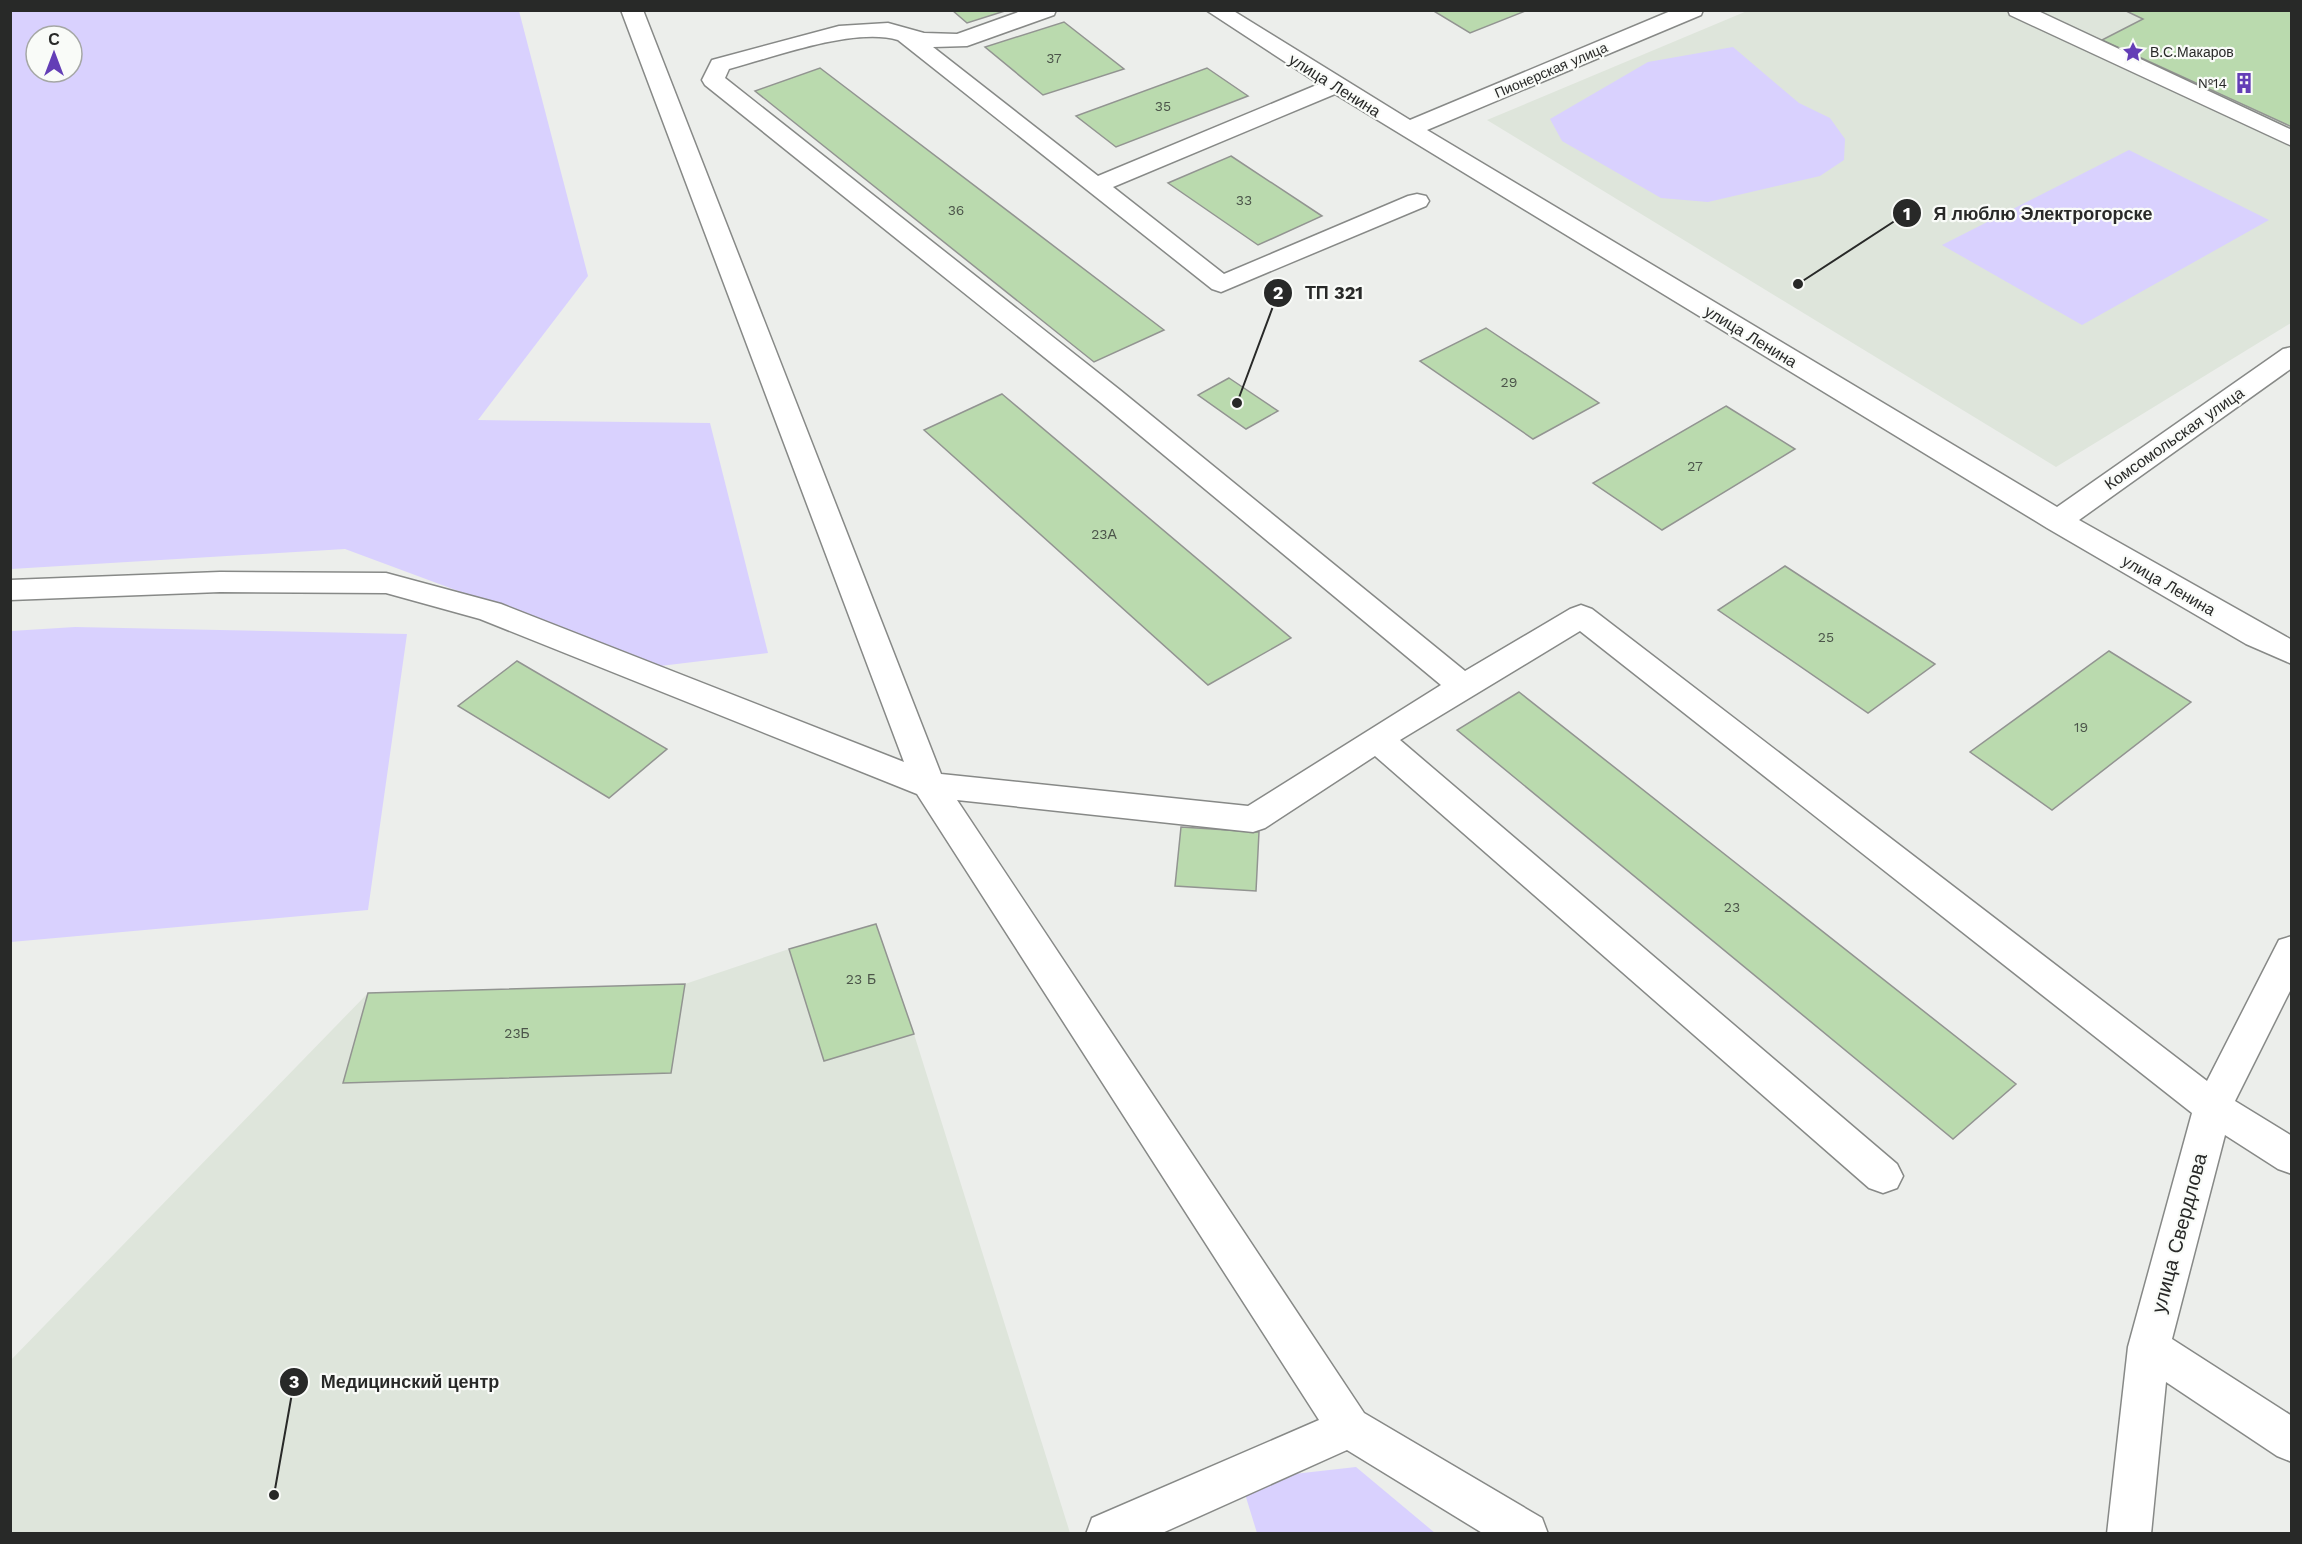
<svg xmlns="http://www.w3.org/2000/svg" width="2302" height="1544" viewBox="0 0 2302 1544" font-family="'Work Sans',sans-serif">
	<style>
		.built { fill: #dee5db }
		.green { fill: #d9d1fe; fill-rule: evenodd }
		.building { fill: #badaae; stroke: #929491; stroke-width: 1.5 }
		.lines { fill: none; stroke-linecap: round; stroke-linejoin: round }
		.minor-casing { stroke: #878987; stroke-width: 3 }
		.minor { fill: #fff; fill-rule: evenodd }
		.labels { text-anchor: middle; stroke-width: 4.5; stroke-linejoin: round; paint-order: stroke }
		.far-poi-label { font-size: 14px; fill: #282928; stroke: #f9fbf8; text-anchor: start }
		.number-label { font-size: 14px; fill: #4c554a }
		.far-street-label { font-size: 14px; fill: #282928; stroke: #f9fbf8 }
		.street-label { font-size: 16px; fill: #282928; stroke: #f9fbf8 }
		.near-street-label { font-size: 20px; fill: #282928; stroke: #f9fbf8 }
		.leader { fill: none; stroke: #282928; stroke-width: 2 }
		.callout-dot { fill: #282928; stroke: #f9fbf8; stroke-width: 2 }
		.mark-label { font-size: 18px; text-anchor: middle; font-weight: bold; fill: #fff }
		.callout-label { font-size: 18px; text-anchor: middle; font-weight: bold; fill: #282928; stroke: #f9fbf8; stroke-width: 4.5; stroke-linejoin: round; paint-order: stroke }
	</style>
	<rect width="100%" height="100%" fill="#eceeeb"/>
	<!-- built -->
	<path class="built" d="M 1747,11 L 2291,11 L 2291,323 L 2056,467 L 1487,120 Z
		M 876,924 L 914,1034 L 1070,1533 L 11,1533 L 10,1361 L 368,993 L 685,984 L 789,949 Z"/>
	<!-- green -->
	<path class="green" d="M 11,11 L 519,11 L 588,276 L 478,420 L 710,423 L 768,653 L 660,666 L 345,549 L 11,569 ZM 36,36 L 72,36 L 72,72 L 36,72 Z
		M 1733,47 L 1799,103 L 1830,118 L 1845,139 L 1844,160 L 1820,176 L 1708,202 L 1661,198 L 1562,141 L 1550,119 L 1648,62 Z
		M 2129,150 L 2269,220 L 2082,325 L 1942,245 Z
		M 75,627 L 407,634 L 368,910 L 11,942 L 11,631 Z
		M 1356,1467 L 1435,1533 L 1257,1533 L 1245,1494 L 1276,1476 Z"/>
	<!-- building -->
	<path class="building" d="M 952,10 L 1008,10 L 967,23 Z
		M 1432,10 L 1528,10 L 1470,33 Z
		M 2124,10 L 2292,10 L 2292,127 L 2102,40 L 2143,19 Z
		M 1064,22 L 1124,69 L 1043,95 L 985,47 Z
		M 820,68 L 1164,330 L 1094,362 L 755,91 Z
		M 1207,68 L 1248,96 L 1116,147 L 1076,116 Z
		M 1231,156 L 1322,216 L 1258,245 L 1168,183 Z
		M 1486,328 L 1599,403 L 1533,439 L 1420,361 Z
		M 1229,378 L 1278,411 L 1246,429 L 1198,395 Z
		M 1002,394 L 1291,638 L 1208,685 L 924,430 Z
		M 1726,406 L 1795,449 L 1662,530 L 1593,483 Z
		M 1785,566 L 1935,664 L 1868,713 L 1718,610 Z
		M 2109,651 L 2191,702 L 2052,810 L 1970,752 Z
		M 517,661 L 667,749 L 609,798 L 458,706 Z
		M 1519,692 L 2016,1084 L 1953,1139 L 1457,730 Z
		M 1181,827 L 1259,832 L 1256,891 L 1175,886 Z
		M 876,924 L 914,1034 L 824,1061 L 789,949 Z
		M 685,984 L 671,1073 L 343,1083 L 368,993 Z"/>
	<g class="lines">
		<defs>
			<path id="minor" d="M 621,10 L 643,10 L 941,774 L 1248,806 L 1441,685 L 1100,402 L 705,85 L 702,80 L 712,60 L 839,26 L 888,23 L 924,33 L 957,34 L 1024,10 L 1056,10 L 1054,15 L 967,46 L 933,47 L 1098,176 L 1319,84 L 1206,10 L 1232,10 L 1410,120 L 1673,10 L 1703,10 L 1701,15 L 1427,130 L 2057,507 L 2283,349 L 2292,347 L 2292,368 L 2079,520 L 2292,640 L 2292,664 L 2246,644 L 2047,528 L 1335,94 L 1113,187 L 1224,274 L 1408,196 L 1417,194 L 1426,196 L 1429,201 L 1426,206 L 1221,292 L 1212,289 L 898,40 C 854,27 774,57 729,69 L 725,78 L 1120,390 L 1465,671 L 1570,609 L 1581,605 L 1592,609 L 2207,1081 L 2279,940 L 2292,936 L 2292,987 L 2235,1101 L 2292,1136 L 2292,1174 L 2278,1169 L 2225,1135 L 2172,1339 L 2292,1416 L 2292,1462 L 2277,1456 L 2166,1382 L 2151,1534 L 2107,1534 L 2128,1347 L 2192,1113 L 1580,631 L 1400,740 L 1897,1164 L 1903,1176 L 1897,1188 L 1883,1193 L 1869,1188 L 1375,756 L 1265,828 L 1253,832 L 957,800 L 1364,1413 L 1542,1518 L 1548,1534 L 1484,1534 L 1347,1450 L 1160,1534 L 1086,1534 L 1092,1518 L 1319,1420 L 917,794 L 480,619 L 386,593 L 220,592 L 10,600 L 10,580 L 220,572 L 386,573 L 501,604 L 904,762 Z
				M 2008,10 L 2036,10 L 2292,130 L 2292,146 L 2010,15 Z"/>
		</defs>
		<!-- minor casing -->
		<use href="#minor" class="minor-casing"/>
		<!-- minor -->
		<use href="#minor" class="minor"/>
	</g>
	<!-- icons -->
	<defs>
		<symbol id="sight-bare" viewBox="-9 -9 18 18"><path d="M0-6L1.8-2.2L6-1.7L2.9 1.2L3.7 5.4L0 3.3L-3.7 5.4L-2.9 1.2L-6-1.7L-1.8-2.2Z" fill="#633eb6" stroke="#f9fbf8" stroke-width="2.5" paint-order="stroke"/></symbol>
		<symbol id="building-bare" viewBox="-9 -9 18 18"><path d="M-4-6H4V6H1V3H-1V6H-4ZM-2.5-4.3h1.7v1.8h-1.7ZM.8-4.3h1.7v1.8H.8ZM-2.5-1h1.7V.8h-1.7ZM.8-1h1.7V.8H.8Z" fill="#633eb6" stroke="#f9fbf8" stroke-width="2.5" paint-order="stroke"/></symbol>
	</defs>
	<g fill-rule="evenodd">
		<use href="#sight-bare" x="2118" y="37" width="30" height="30"/>
		<use href="#building-bare" x="2229" y="68" width="30" height="30"/>
	</g>
	<g class="labels">
		<!-- far-poi labels -->
		<g class="far-poi-label">
			<text x="2150" y="57">В.С.Макаров</text>
			<text x="2227" y="88" text-anchor="end">№14</text>
		</g>
		<!-- number labels -->
		<g class="number-label">
			<text x="1054" y="63">37</text>
			<text x="1163" y="111">35</text>
			<text x="1244" y="205">33</text>
			<text x="956" y="215">36</text>
			<text x="1509" y="387">29</text>
			<text x="1695" y="471">27</text>
			<text x="1104" y="539">23А</text>
			<text x="1826" y="642">25</text>
			<text x="2081" y="732">19</text>
			<text x="1732" y="912">23</text>
			<text x="861" y="984">23 Б</text>
			<text x="517" y="1038">23Б</text>
		</g>
		<!-- far-street labels -->
		<g class="far-street-label">
			<text transform="translate(1551 70) rotate(-23)" y="5">Пионерская улица</text>
		</g>
		<!-- street labels -->
		<g class="street-label">
			<text transform="translate(1335 85) rotate(32)" y="6">улица Ленина</text>
			<text transform="translate(1751 336) rotate(31)" y="6">улица Ленина</text>
			<text transform="translate(2174 438) rotate(-35)" y="6">Комсомольская улица</text>
			<text transform="translate(2169 585) rotate(30)" y="6">улица Ленина</text>
		</g>
		<!-- near-street labels -->
		<g class="near-street-label">
			<text transform="translate(2179 1233) rotate(-75)" y="7">улица Свердлова</text>
		</g>
	</g>
	<!-- callouts -->
	<path class="leader" d="M1798 284L1907 213M1237 403L1278 293M274 1495L294 1382"/>
	<g class="callout-dot">
		<circle cx="1798" cy="284" r="6"/>
		<circle cx="1237" cy="403" r="6"/>
		<circle cx="274" cy="1495" r="6"/>
		<circle cx="1907" cy="213" r="15"/>
		<circle cx="1278" cy="293" r="15"/>
		<circle cx="294" cy="1382" r="15"/>
	</g>
	<g class="mark-label">
		<text x="1907" y="220">1</text>
		<text x="1278" y="299">2</text>
		<text x="294" y="1388">3</text>
	</g>
	<g class="callout-label">
		<text x="2043" y="220">Я люблю Электрогорске</text>
		<text x="1334" y="299">ТП 321</text>
		<text x="410" y="1388">Медицинский центр</text>
	</g>
	<!-- border -->
	<rect width="2302" height="1544" fill="none" stroke="#282928" stroke-width="24"/>
	<!-- north arrow -->
	<g transform="translate(54 54)"><circle r="28" fill="#f9fbf8" stroke="#a5a7a5" stroke-width="1.5"/>
	<path d="M0-4.5L10 22L0 15L-10 22Z" fill="#633eb6"/>
	<text y="-9" font-size="16" font-weight="bold" text-anchor="middle" fill="#282928">С</text>
	</g>
</svg>
